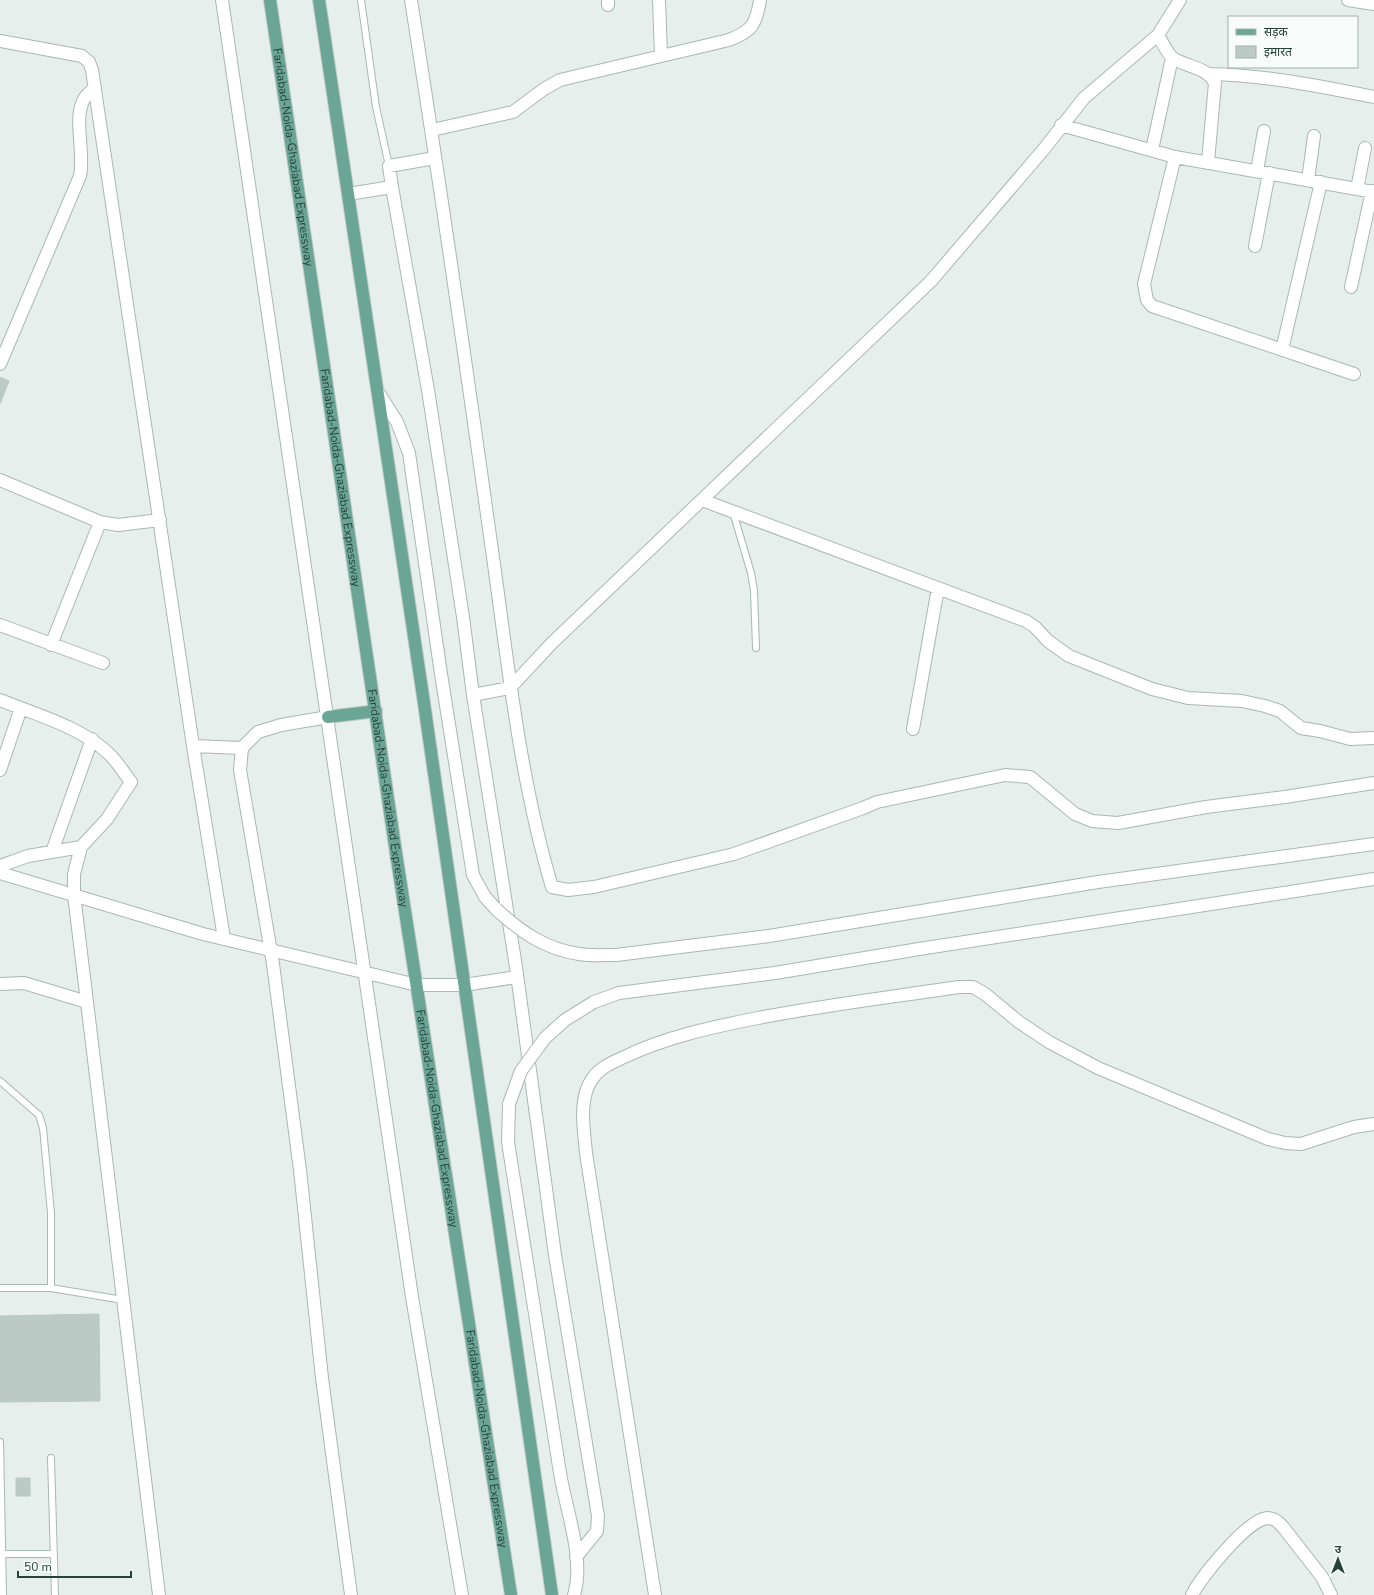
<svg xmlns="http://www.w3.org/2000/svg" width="1374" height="1595" viewBox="0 0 1374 1595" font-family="'Nunito Sans','Noto Sans Devanagari',sans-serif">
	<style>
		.building { fill: #bbcac4; stroke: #b8c9c2 }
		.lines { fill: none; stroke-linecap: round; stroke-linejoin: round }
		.service-casing { stroke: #a8b8b2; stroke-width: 8 }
		.minor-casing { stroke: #a8b8b2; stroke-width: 14 }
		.tertiary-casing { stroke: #a8b8b2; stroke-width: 14 }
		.primary-casing { stroke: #c2cac8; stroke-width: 14 }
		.service { stroke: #fff; stroke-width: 6 }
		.minor { stroke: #fff; stroke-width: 12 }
		.tertiary { stroke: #fff; stroke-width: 12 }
		.primary { stroke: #6aa596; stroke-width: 12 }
		.tertiary-bridge-casing { stroke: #a8b8b2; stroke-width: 14; stroke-linecap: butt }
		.tertiary-bridge { stroke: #fff; stroke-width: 12 }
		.labels { text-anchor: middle; stroke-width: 4; stroke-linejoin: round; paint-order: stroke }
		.street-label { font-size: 12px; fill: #24423a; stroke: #f7fbf9 }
	</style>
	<rect width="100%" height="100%" fill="#e6efeb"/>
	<!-- building -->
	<path class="building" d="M 0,377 L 9,381 L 0,404 Z
		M 99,1314 L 100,1401 L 0,1402 L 0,1316 Z
		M 16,1478 L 30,1478 L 30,1496 L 16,1496 Z"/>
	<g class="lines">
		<defs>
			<path id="service" d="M 361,0 L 376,107 L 389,166
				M 733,512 L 751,573 L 754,591 L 756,648
				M 0,1081 L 39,1115 L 43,1128 L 51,1213 L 51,1288
				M 0,1288 L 51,1288 L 123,1300
				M 0,1442 L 3,1595
				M 51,1458 L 55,1595
				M 2,1554 L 54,1554"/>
			<path id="minor" d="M 411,0 C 439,178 465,357 490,536 C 507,653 518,773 552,887 L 568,890 L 594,887 L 734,854 L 863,808 L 877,802 L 1005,775 L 1030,777 L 1075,814 L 1092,821 L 1118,823 L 1206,807 L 1285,797 L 1374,783
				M 608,0 L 608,5
				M 659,0 L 661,56
				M 1348,0 L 1374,4
				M 1158,35 C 1162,41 1167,54 1173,58 C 1188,68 1206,66 1215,83 L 1208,162
				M 0,41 L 82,56 L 89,62 L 92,70 L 193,746 L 224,938
				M 1209,74 C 1265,75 1319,86 1374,97
				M 1061,125 L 1175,157 L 1374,192
				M 432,130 L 513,112 L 544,89 L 560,80 L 729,40 C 752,31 756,25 760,0
				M 1152,150 L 1172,58
				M 1175,157 L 1144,284 L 1147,300 L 1152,306 L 1354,374
				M 1257,171 L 1264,131
				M 1308,180 L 1314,136
				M 392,187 L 389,166 L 435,158
				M 1357,189 L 1365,148
				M 1255,246 L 1269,173
				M 1351,287 L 1372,191
				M 1282,350 L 1321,182
				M 0,364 L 80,176 C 85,152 73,118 84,99 C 86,95 91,91 95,88
				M 0,480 L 100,522 L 118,525 L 160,520
				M 702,500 L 1026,621 L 1035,627 L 1048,641 L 1069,656 L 1152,689 L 1188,698 L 1242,701 L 1265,706 L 1280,711 L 1301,728 L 1320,731 L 1350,739 L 1374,738
				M 0,625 L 103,663
				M 51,645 L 100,522
				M 473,695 L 510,688 L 552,643 L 931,281 L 1044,149 L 1084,98 L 1158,35 L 1180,0
				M 0,700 C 37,715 79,726 108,753 C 117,761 124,773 131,782 L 107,819 L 81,847 L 74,874 L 74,895
				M 913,729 L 938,588
				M 193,746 L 242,748
				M 0,770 L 21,708
				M 52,852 L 92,739
				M 0,866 L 28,856 L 81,847
				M 0,984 L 24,983 L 87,1002
				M 655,1595 L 586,1153 C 584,1129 578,1100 592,1079 C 600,1067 612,1063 624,1057 C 666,1037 712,1027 758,1018 C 824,1005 892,997 959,987 L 973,987 L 985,994 L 1019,1022 L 1049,1042 L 1098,1068 L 1268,1139 L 1285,1143 L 1301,1144 L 1354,1127 L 1374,1124
				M 1192,1595 C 1201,1577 1247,1520 1267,1518 C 1275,1518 1278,1522 1283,1527 L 1322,1577 L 1331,1595"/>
			<path id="tertiary" d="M 222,0 L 412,1297 L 462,1595
				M 348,194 L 392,187 L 428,390 L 463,617 L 473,695 L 516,967 L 555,1255 L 598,1516 L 597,1531 L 576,1557
				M 378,392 L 397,422 L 409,453 L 441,674 L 473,875 L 485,897 L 496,909
				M 328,717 L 281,725 L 258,732 L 242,748 L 240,770 L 273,964 L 300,1170 L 322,1378 L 351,1595
				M 0,873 L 203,934 L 417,985 L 464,985 L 517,977
				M 74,895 L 159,1595
				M 616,955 L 769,936 L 1098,882 L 1374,844
				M 619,993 L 775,973 L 919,949 L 1374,879
				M 509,1104 L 508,1142 C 525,1252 543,1363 560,1473 C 566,1510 585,1559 574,1595"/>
			<g id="primary">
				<path id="s1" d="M 270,0 L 396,853 L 511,1595"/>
				<path d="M 319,0 L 424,703 L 552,1595"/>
				<path d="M 328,717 L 376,711"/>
			</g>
		</defs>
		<!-- service casing -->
		<use href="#service" class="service-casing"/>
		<!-- minor casing -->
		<use href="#minor" class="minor-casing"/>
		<!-- tertiary casing -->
		<use href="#tertiary" class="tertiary-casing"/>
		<!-- primary casing -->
		<use href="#primary" class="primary-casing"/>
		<!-- service -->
		<use href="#service" class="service"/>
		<!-- minor -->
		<use href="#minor" class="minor"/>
		<!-- tertiary -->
		<use href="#tertiary" class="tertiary"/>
		<!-- primary -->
		<use href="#primary" class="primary"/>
		<defs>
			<path id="tertiary-bridge" d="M 496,909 C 521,932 545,949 579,954 C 590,956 604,955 616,955
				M 509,1104 L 521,1071 L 545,1038 L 565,1020 L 594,1002 L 619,993"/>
		</defs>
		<!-- tertiary-bridge casing -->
		<use href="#tertiary-bridge" class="tertiary-bridge-casing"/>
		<!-- tertiary-bridge -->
		<use href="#tertiary-bridge" class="tertiary-bridge"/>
	</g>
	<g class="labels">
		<!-- street labels -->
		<g class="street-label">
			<text dy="4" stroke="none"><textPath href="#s1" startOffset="159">Faridabad-Noida-Ghaziabad Expressway</textPath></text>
			<text dy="4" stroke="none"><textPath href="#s1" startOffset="483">Faridabad-Noida-Ghaziabad Expressway</textPath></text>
			<text dy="4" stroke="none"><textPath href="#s1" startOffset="807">Faridabad-Noida-Ghaziabad Expressway</textPath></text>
			<text dy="4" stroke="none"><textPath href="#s1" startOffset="1131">Faridabad-Noida-Ghaziabad Expressway</textPath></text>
			<text dy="4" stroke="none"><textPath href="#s1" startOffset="1455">Faridabad-Noida-Ghaziabad Expressway</textPath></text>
		</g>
	</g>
	<!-- legend -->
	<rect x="1228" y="16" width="130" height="52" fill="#f7fbf9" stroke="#a3b1ad"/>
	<rect x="1236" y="29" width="20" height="6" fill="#6aa596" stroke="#a3b1ad"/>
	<text x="1264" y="36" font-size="12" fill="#24423a">सड़क</text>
	<rect x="1236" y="46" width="20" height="12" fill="#bbcac4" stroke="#a3b1ad"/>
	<text x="1264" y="56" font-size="12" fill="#24423a">इमारत</text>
	<!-- north arrow -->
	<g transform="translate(1338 1559)" stroke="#f7fbf9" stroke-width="3" paint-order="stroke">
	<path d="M0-3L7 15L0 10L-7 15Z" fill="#24423a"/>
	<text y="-6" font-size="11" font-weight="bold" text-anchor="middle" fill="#24423a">उ</text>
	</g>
	<!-- scale -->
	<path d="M18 1571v6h113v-6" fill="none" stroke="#24423a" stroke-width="2"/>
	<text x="24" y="1571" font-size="12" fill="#24423a" stroke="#f7fbf9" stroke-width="3" paint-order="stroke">50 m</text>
</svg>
